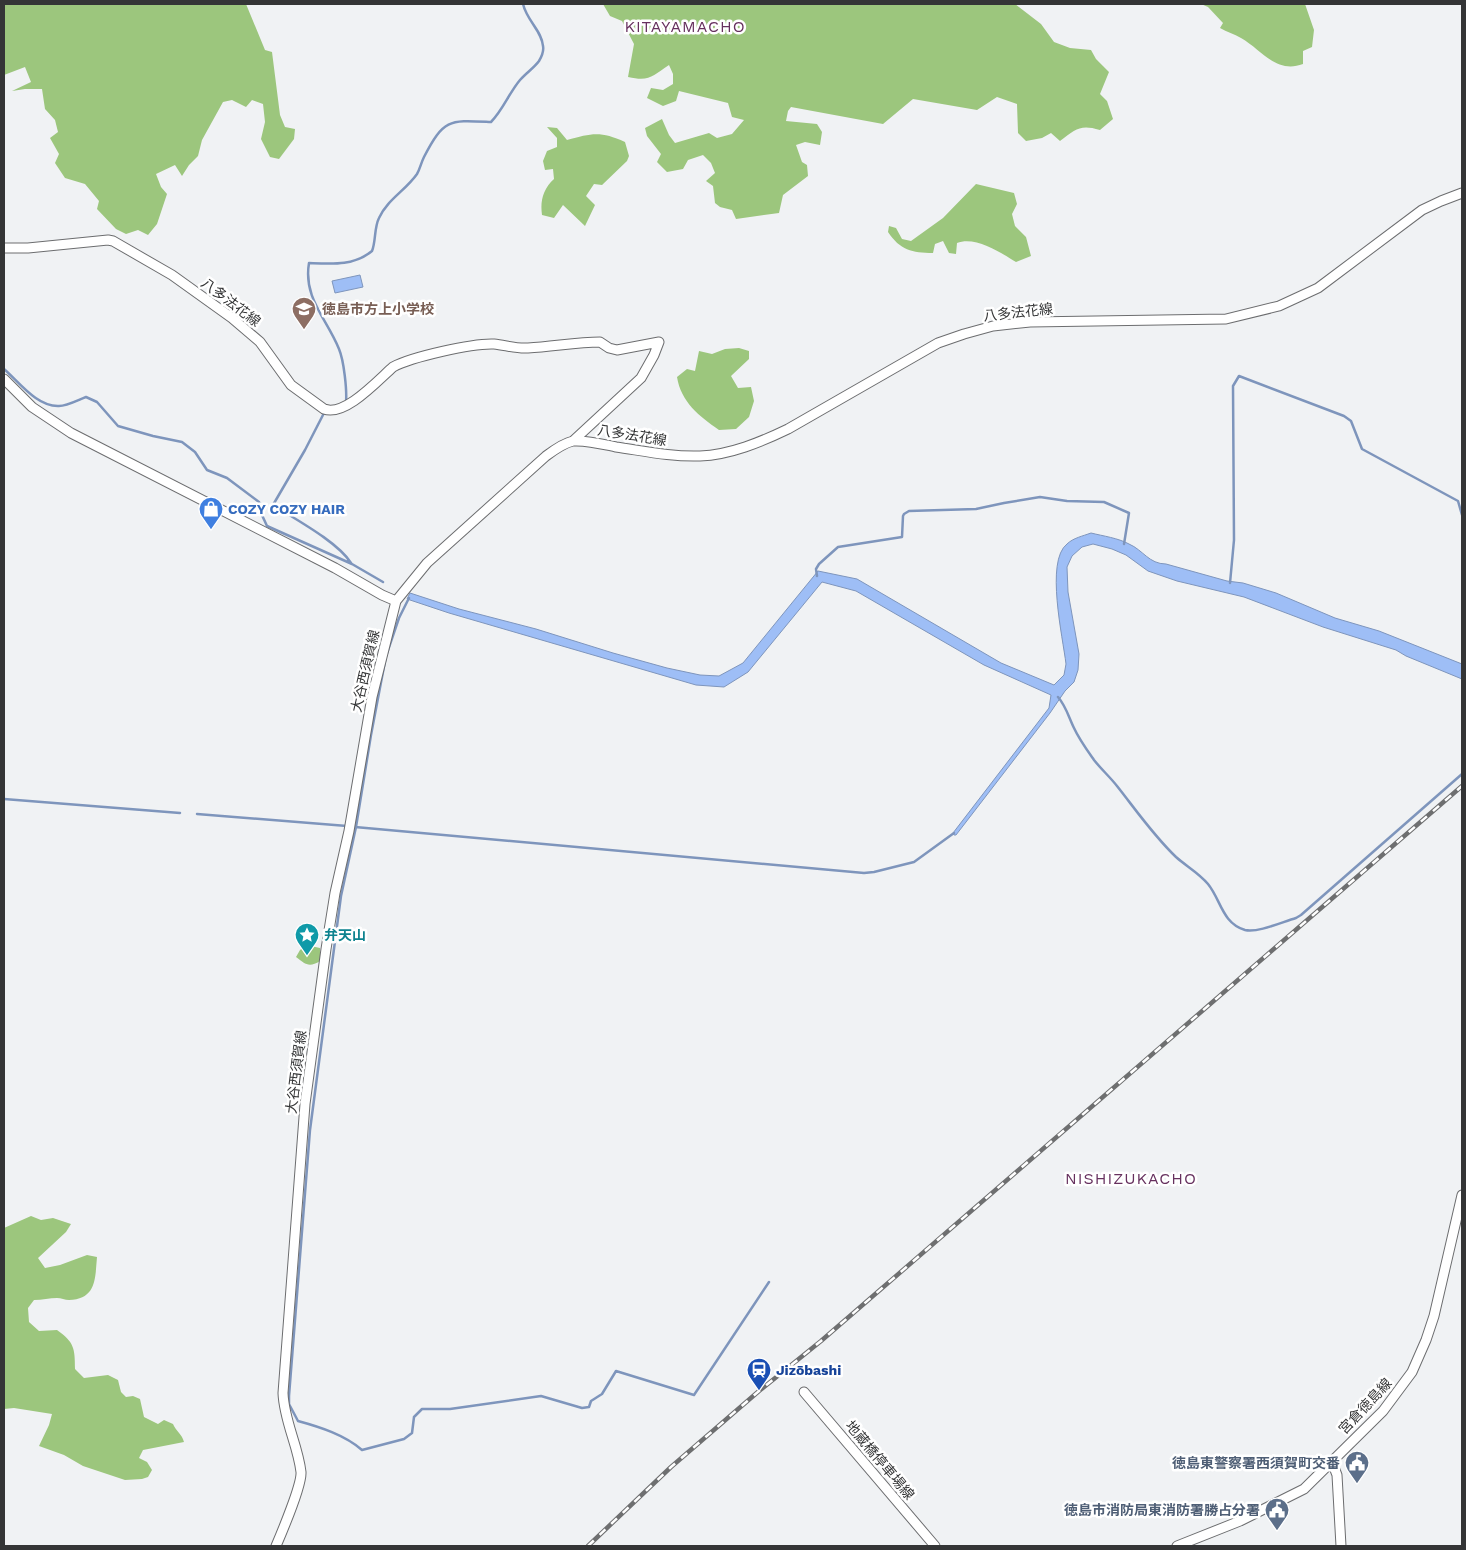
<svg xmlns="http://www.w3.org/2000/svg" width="1466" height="1550" viewBox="0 0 1466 1550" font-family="'Work Sans','Noto Sans JP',sans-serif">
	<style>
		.forest { fill: #9cc67d }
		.water { fill: #9ebef6; stroke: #7e95bc }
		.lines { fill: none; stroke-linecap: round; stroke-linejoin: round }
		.stream { stroke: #7e95bc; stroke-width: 2.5 }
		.secondary-casing { stroke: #6c6d6f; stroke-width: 11 }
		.secondary { stroke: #fff; stroke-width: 9 }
		.rail-casing { stroke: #6e6f70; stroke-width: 4.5 }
		.rail { stroke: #fff; stroke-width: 2.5; stroke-dasharray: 8; stroke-linecap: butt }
		.labels { text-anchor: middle; stroke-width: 5; stroke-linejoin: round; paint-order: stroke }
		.street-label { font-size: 14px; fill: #343536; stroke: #fff }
		.education-label { font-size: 14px; font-weight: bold; fill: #785e54; stroke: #fff; text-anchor: start }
		.shop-label { font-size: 14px; font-weight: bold; fill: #366cbe; stroke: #fff; text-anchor: start }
		.culture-label { font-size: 14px; font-weight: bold; fill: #0d838f; stroke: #fff; text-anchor: start }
		.transit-label { font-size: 14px; font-weight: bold; fill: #164399; stroke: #fff; text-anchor: start }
		.service-label { font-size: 14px; font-weight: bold; fill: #4e5e75; stroke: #fff; text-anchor: end }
		.quarter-label { font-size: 16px; letter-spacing: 1px; fill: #66305e; stroke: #fff }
	</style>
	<rect width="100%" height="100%" fill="#f0f2f4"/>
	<!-- forest -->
	<path class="forest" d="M 4,4 L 246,4 L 265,50 L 272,52 L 280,115 L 285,127 L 295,129 L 294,139 L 279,159 L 270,157 L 261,139 L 265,122 L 263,104 L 252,100 L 246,107 L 232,100 L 223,102 L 202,140 L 198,156 L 189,165 L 182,176 L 175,165 L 156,174 L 161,187 L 167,194 L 157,224 L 148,235 L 138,230 L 126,234 L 116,229 L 97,209 L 99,201 L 85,184 L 65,178 L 55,163 L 59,154 L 50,138 L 58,132 L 55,120 L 45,109 L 42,89 L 25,89 L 12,91 L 31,82 L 25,67 L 4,75 Z
		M 603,4 L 1015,4 L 1041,24 L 1054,42 L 1070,48 L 1091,50 L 1096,59 L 1109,72 L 1100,94 L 1107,101 L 1113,119 L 1100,130 C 1080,124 1076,129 1060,141 L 1051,133 L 1042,138 L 1026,141 L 1018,133 L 1017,104 L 997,97 L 977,110 L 913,99 L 883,124 L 791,107 L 788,111 L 786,121 L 817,124 L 822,132 L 820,145 L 805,142 L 796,145 L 802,162 L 807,165 L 808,176 L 783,195 L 779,213 L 736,219 L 732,210 L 720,207 L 715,203 L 713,186 L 706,181 L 715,173 L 711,163 L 703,155 L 688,160 L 683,169 L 667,172 L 657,162 L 661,154 L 647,136 L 645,128 L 662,119 L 669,135 L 675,143 L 709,133 L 717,138 L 732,134 L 744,120 L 732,117 L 728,103 L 679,91 L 676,101 L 663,106 L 647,98 L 651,88 L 663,90 L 673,84 L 673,74 L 669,65 C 652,76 650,82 628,77 L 634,44 L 622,21 L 610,16 Z
		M 1201,4 L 1305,4 L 1314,30 L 1312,47 L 1303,51 L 1303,64 C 1276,74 1262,50 1241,38 C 1234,34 1227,32 1220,28 L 1223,23 L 1208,7 Z
		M 547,127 L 557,128 L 567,140 C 592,133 601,131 625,142 L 629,156 L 627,161 L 602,185 L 594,184 L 586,196 L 595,205 L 585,226 L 563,205 L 554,218 L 542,215 C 540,201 543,189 554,179 L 553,169 L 545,170 L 543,161 L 547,151 L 557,147 L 557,138 Z
		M 976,184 L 1014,193 L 1017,204 L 1012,214 L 1015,226 L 1026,237 L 1031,256 L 1016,262 C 1001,253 976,236 957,243 L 956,254 L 949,253 L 943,241 L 935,244 L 933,253 C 912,253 900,250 888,232 L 889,226 L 896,228 L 902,239 L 911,241 L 943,218 Z
		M 739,348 L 749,351 L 749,359 L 731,376 L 738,388 L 751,387 L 754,401 L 749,417 L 736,429 L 719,430 C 699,416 681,402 677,377 L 687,369 L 695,371 L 699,351 L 712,354 L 725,349 Z
		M 306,945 L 320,948 L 320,961 C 309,968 305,964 296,957 L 300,950 Z
		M 31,1216 L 41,1220 L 53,1218 L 71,1224 L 66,1232 L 38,1258 L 45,1268 L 60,1265 L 87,1255 L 97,1257 C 95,1278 97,1299 69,1300 C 65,1300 61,1298 57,1298 C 50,1298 42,1300 34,1300 L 28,1308 L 29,1322 L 39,1331 L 57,1330 C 74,1342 75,1348 75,1369 L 84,1378 L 108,1375 L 118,1380 L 121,1392 L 126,1397 L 133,1396 L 140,1399 L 144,1417 L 158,1424 L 164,1420 L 173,1424 C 176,1431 182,1434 184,1442 L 143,1450 L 139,1458 L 147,1462 L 152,1470 L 148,1477 L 142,1479 L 125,1480 L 83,1466 L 64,1455 L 39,1446 L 49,1425 L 52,1414 L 14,1408 L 4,1409 L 4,1228 Z"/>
	<!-- water -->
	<path class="water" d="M 360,275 L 363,287 L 335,293 L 332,281 Z
		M 1091,533 C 1103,536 1118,538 1129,544 C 1143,550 1149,564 1166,564 L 1227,581 L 1243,583 L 1276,593 L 1335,618 L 1379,631 L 1462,664 L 1462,679 L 1406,656 L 1396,650 L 1323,627 L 1244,597 L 1177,581 L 1148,571 L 1126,555 L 1112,549 L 1093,544 L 1082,547 L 1072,556 L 1067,567 L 1068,592 L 1079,654 L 1078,670 L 1074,682 L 1065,691 L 1050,713 L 956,835 L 954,835 L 953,833 L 1049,708 L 1051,695 L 984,665 L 856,591 L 822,582 L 748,672 L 724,687 L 696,685 L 449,613 L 407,599 L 410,593 L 459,609 L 536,629 L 613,653 L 667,668 L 700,675 L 719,676 L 743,663 L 818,571 L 857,579 L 1001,663 L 1054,685 L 1064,675 L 1066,664 C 1063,638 1045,561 1067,544 C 1073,538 1083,536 1091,533 Z"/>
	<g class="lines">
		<!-- stream -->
		<path class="stream" d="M 4,369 C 19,382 37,407 59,406 C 67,406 78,400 86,397 L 97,402 L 118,426 L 153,436 L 182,442 L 195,452 L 207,470 L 227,478 L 259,502 L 261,513 L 267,526 L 352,564 L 383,582
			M 346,402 C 347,390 344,361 339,349 C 327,319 303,298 309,263 C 332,264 354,266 372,251 C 376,241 374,228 379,218 C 387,200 406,190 417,174 C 420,169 421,163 424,157 C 444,118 450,120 491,122 C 503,110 509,93 520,80 C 526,73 534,68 539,61 C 542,56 544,51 543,46 C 542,31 527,21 523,4
			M 324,413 L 305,450 L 273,505 C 295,519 338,542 351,563
			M 817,576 L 816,569 L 819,564 L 838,547 L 902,537 L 903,516 L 904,514 L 909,511 L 976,509 L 1004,503 L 1040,497 L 1067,501 L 1104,502 L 1129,513 L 1124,544
			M 1230,583 L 1234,540 L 1233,386 L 1239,376 L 1344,416 L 1351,421 L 1362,449 L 1458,501 L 1462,515
			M 409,598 L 399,618 L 386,656 L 371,735 L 356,827 L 341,896 L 310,1130 L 289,1396 L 289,1404 L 298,1421 C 320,1427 345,1435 362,1450 L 404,1439 L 412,1433 L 414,1417 L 422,1409 L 450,1409 L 541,1396 L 582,1408 L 589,1407 L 591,1401 L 602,1394 L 616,1371 L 694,1395 L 769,1282
			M 1058,697 C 1066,706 1069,718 1074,728 C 1079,739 1087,750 1094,760 C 1101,769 1110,777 1117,786 C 1136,810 1153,835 1176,857 C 1186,866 1199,873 1208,884 C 1221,900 1222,923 1245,930 C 1258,933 1282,922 1296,918 L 1301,915 L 1462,774
			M 4,799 L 180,813
			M 197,814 L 347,826
			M 355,827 L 864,873 L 874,872 L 914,862 L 954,833"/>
		<defs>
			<path id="secondary" d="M 4,248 L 28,248 L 108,240 L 113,241 L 172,275 L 232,318 L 260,342 L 291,385 L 324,409 C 345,417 378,380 393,367 C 411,357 473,343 494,344 C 505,345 516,349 528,348 C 552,347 576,342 600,342 L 609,348 L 617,350 L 659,342 L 654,355 L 641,378 L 573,441
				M 4,379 L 32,407 L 71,433 L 335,568 L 382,595 L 396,601
				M 804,1392 L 935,1546
				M 1332,1462 L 1337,1475 L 1341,1546
				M 276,1546 C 282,1532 302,1484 301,1472 C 298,1445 284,1421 283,1393 L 305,1104 L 326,949 L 335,893 L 349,831 L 372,697 L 396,601 L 427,563 L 546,456 C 554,450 564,443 573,441 C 587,440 602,444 616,447 C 644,451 671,457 700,456 C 730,455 761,442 788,429 L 938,343 L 964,334 L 993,326 L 1030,322 L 1226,319 L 1279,306 L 1318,288 L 1422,210 L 1441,201 L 1462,193
				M 1177,1546 L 1240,1521 L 1304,1489 L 1383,1411 L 1412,1372 L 1426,1340 L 1434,1316 L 1462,1195"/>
		</defs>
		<!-- secondary casing -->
		<use href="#secondary" class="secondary-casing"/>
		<!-- secondary -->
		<use href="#secondary" class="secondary"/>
		<defs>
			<path id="rail" d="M 588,1546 L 671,1467 L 759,1391 L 821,1341 L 1462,786"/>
		</defs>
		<!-- rail casing -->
		<use href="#rail" class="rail-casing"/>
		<!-- rail -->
		<use href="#rail" class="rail"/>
	</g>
	<!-- icons -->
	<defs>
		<symbol id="school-pin" viewBox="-11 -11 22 30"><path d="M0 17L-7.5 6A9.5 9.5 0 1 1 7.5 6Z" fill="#8d6e63" stroke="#fff"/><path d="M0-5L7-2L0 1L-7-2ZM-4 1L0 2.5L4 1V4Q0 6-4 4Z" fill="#fff"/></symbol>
		<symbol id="shop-pin" viewBox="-11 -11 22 30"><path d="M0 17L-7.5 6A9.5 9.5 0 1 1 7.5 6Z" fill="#3f7fe0" stroke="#fff"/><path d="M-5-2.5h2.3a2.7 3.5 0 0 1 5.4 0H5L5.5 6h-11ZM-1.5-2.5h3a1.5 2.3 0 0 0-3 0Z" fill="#fff"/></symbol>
		<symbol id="sight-pin" viewBox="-11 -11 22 30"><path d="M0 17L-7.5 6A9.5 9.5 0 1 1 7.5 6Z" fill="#0f9aa8" stroke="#fff"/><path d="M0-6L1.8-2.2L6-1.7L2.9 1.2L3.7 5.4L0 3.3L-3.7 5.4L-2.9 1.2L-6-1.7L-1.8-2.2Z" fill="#fff"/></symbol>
		<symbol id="station-pin" viewBox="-11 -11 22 30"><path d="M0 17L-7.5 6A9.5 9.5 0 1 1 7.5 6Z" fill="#1a4fb4" stroke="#fff"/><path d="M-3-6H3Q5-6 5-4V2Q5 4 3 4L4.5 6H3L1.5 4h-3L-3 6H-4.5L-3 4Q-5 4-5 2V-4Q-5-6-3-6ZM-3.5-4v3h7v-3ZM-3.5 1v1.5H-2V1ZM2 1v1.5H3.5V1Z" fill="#fff"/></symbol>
		<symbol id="civic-pin" viewBox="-11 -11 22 30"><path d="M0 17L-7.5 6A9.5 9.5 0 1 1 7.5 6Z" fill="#5c6f8a" stroke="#fff"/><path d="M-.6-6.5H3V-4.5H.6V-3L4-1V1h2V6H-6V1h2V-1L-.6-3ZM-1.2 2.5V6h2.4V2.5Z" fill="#fff"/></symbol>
	</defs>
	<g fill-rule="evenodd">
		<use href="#school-pin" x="290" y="295" width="28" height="38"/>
		<use href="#shop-pin" x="197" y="495" width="28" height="38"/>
		<use href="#sight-pin" x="293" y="921" width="28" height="38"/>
		<use href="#station-pin" x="745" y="1356" width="28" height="38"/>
		<use href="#civic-pin" x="1343" y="1449" width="28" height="38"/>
		<use href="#civic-pin" x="1263" y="1496" width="28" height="38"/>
	</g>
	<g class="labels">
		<!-- street labels -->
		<g class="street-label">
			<text transform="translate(231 302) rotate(37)" y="5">八多法花線</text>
			<text transform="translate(1018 312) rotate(-6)" y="5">八多法花線</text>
			<text transform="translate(632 435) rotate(9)" y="5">八多法花線</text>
			<text transform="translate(365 671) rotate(-77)" y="5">大谷西須賀線</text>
			<text transform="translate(296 1072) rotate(-83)" y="5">大谷西須賀線</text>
			<text transform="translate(1365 1406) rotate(-47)" y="5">宮倉徳島線</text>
			<text transform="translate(880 1460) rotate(50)" y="5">地蔵橋停車場線</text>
		</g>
		<!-- education labels -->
		<g class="education-label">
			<text x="322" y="314">徳島市方上小学校</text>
		</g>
		<!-- shop labels -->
		<g class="shop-label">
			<text x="228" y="514">COZY COZY HAIR</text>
		</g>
		<!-- culture labels -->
		<g class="culture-label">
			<text x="324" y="940">弁天山</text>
		</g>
		<!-- transit labels -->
		<g class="transit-label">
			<text x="776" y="1375">Jizōbashi</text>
		</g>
		<!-- service labels -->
		<g class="service-label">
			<text x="1340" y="1468">徳島東警察署西須賀町交番</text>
			<text x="1260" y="1515">徳島市消防局東消防署勝占分署</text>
		</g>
		<!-- quarter labels -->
		<g class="quarter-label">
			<text x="685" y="32">KITAYAMACHO</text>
			<text x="1131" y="1184">NISHIZUKACHO</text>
		</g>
	</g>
	<!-- border -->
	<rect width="1466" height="1550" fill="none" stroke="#343536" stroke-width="10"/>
</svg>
